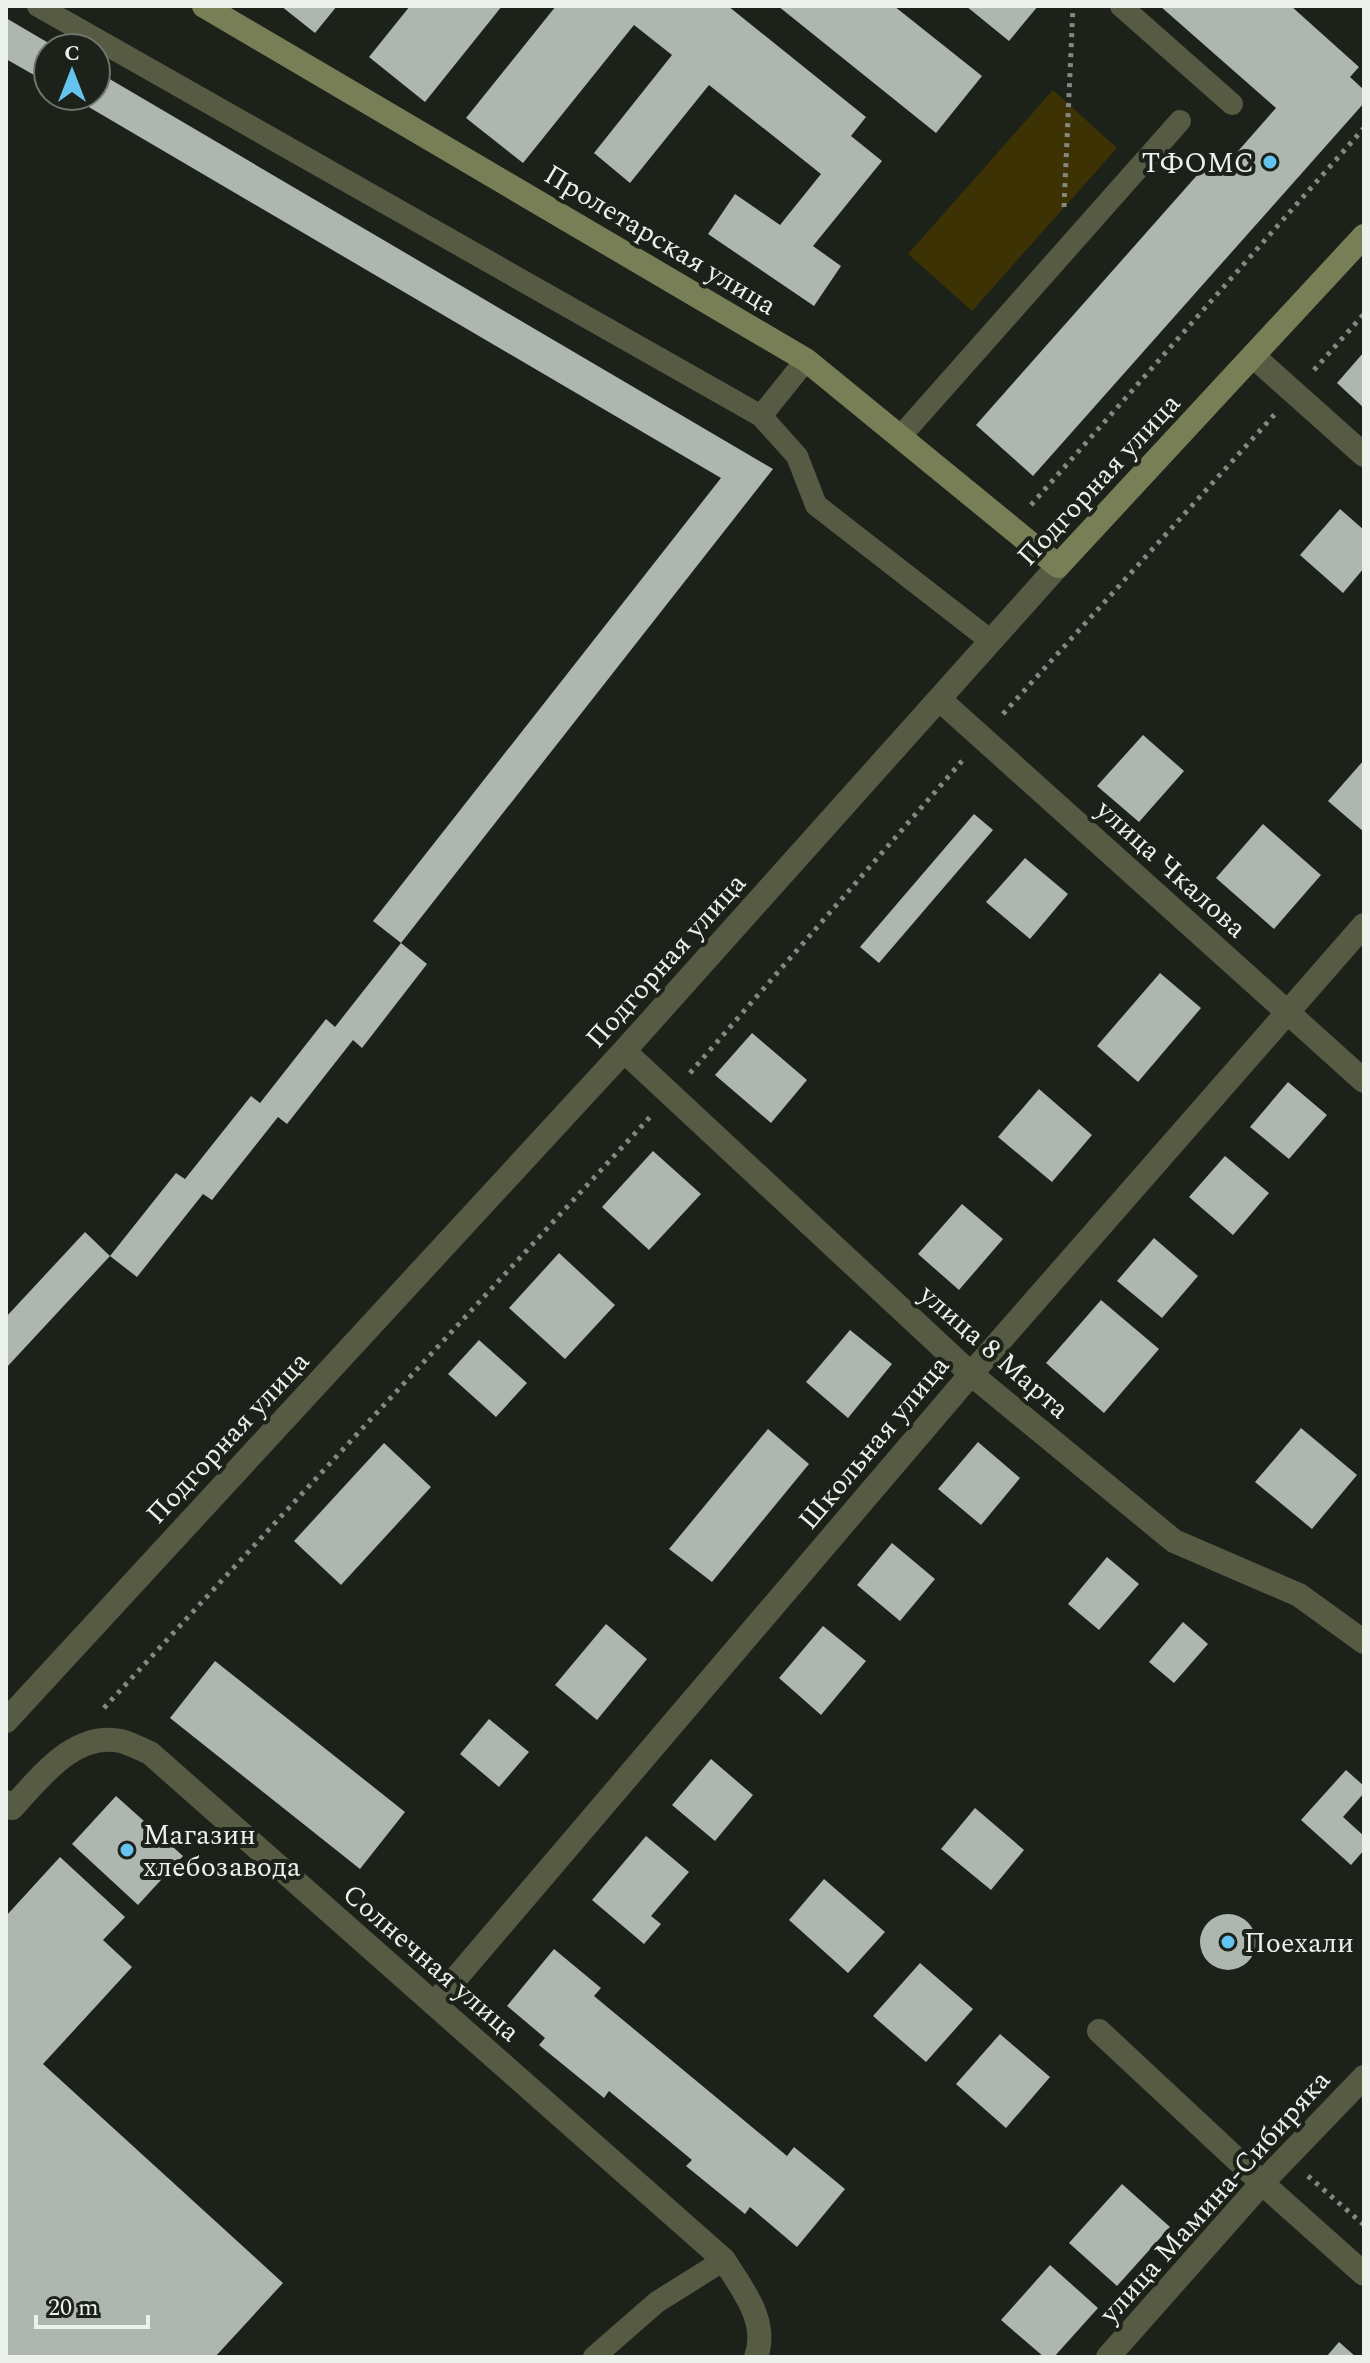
<svg xmlns="http://www.w3.org/2000/svg" width="1370" height="2363" viewBox="0 0 1370 2363" font-family="Spectral,serif">
	<style>
		.green { fill: #3d3203 }
		.building { fill: #adb7af }
		.lines { fill: none; stroke-linecap: round; stroke-linejoin: round }
		.path { stroke: #838881; stroke-width: 5; stroke-dasharray: 4 6; stroke-linecap: butt }
		.lane { stroke: #585b43; stroke-width: 22 }
		.street { stroke: #585b43; stroke-width: 24 }
		.secondary { stroke: #787e56; stroke-width: 24 }
		.poi-dot { fill: #65c4ef; stroke: #1c2119; stroke-width: 3 }
		.labels { text-anchor: middle; stroke-width: 8; stroke-linejoin: round; paint-order: stroke }
		.poi-label { font-size: 28px; fill: #edf1eb; stroke: #1c2119; text-anchor: start }
		.street-label { font-size: 28px; fill: #edf1eb; stroke: #1c2119 }
	</style>
	<rect width="100%" height="100%" fill="#1c2119"/>
	<!-- green -->
	<path class="green" d="M 1053,90 L 1117,148 L 972,311 L 908,254 Z"/>
	<!-- building -->
	<path class="building" d="M 281,6 L 337,6 L 315,33 Z
		M 410,6 L 502,6 L 425,102 L 369,57 Z
		M 556,6 L 728,6 L 866,117 L 851,136 L 882,161 L 813,246 L 841,266 L 814,306 L 708,234 L 735,194 L 780,225 L 821,174 L 709,85 L 630,183 L 594,153 L 672,55 L 634,25 L 523,163 L 466,118 Z
		M 778,6 L 894,6 L 982,76 L 936,133 Z
		M 966,6 L 1038,6 L 1009,41 Z
		M 1160,6 L 1291,6 L 1359,67 L 1350,77 L 1364,90 L 1364,103 L 1033,476 L 976,425 L 1207,164 L 1218,174 L 1276,108 Z
		M 6,18 L 57,48 L 48,48 L 48,83 L 6,59 Z
		M 96,71 L 773,469 L 401,943 L 373,921 L 721,478 L 70,96 L 96,96 Z
		M 1364,352 L 1364,408 L 1337,383 Z
		M 1340,509 L 1364,530 L 1364,568 L 1343,593 L 1300,555 Z
		M 1143,735 L 1184,771 L 1139,822 L 1097,786 Z
		M 1364,760 L 1364,832 L 1328,801 Z
		M 974,814 L 993,830 L 879,963 L 860,947 Z
		M 1263,824 L 1321,875 L 1274,929 L 1216,878 Z
		M 1025,858 L 1068,894 L 1030,939 L 986,902 Z
		M 401,943 L 427,964 L 362,1048 L 353,1040 L 287,1124 L 278,1117 L 212,1200 L 203,1194 L 137,1277 L 110,1256 L 176,1173 L 185,1179 L 251,1096 L 260,1103 L 326,1019 L 335,1027 Z
		M 1160,973 L 1201,1008 L 1138,1082 L 1097,1046 Z
		M 752,1033 L 807,1080 L 771,1123 L 715,1075 Z
		M 1288,1082 L 1327,1115 L 1289,1159 L 1250,1127 Z
		M 1039,1089 L 1092,1135 L 1052,1182 L 998,1137 Z
		M 653,1151 L 701,1194 L 649,1250 L 602,1207 Z
		M 1225,1156 L 1269,1193 L 1233,1235 L 1189,1197 Z
		M 962,1204 L 1003,1239 L 959,1290 L 918,1254 Z
		M 85,1232 L 110,1256 L 6,1368 L 6,1317 Z
		M 1154,1238 L 1198,1276 L 1162,1318 L 1117,1281 Z
		M 559,1253 L 615,1305 L 565,1359 L 509,1308 Z
		M 1101,1300 L 1159,1349 L 1104,1413 L 1046,1363 Z
		M 850,1330 L 892,1364 L 848,1418 L 806,1382 Z
		M 479,1340 L 527,1383 L 496,1417 L 448,1374 Z
		M 1301,1428 L 1357,1475 L 1312,1529 L 1255,1482 Z
		M 768,1429 L 809,1464 L 712,1582 L 669,1549 Z
		M 978,1442 L 1020,1478 L 981,1525 L 938,1489 Z
		M 384,1443 L 431,1487 L 341,1585 L 294,1541 Z
		M 892,1543 L 935,1579 L 900,1621 L 857,1585 Z
		M 1107,1557 L 1139,1584 L 1099,1630 L 1068,1604 Z
		M 1183,1622 L 1208,1644 L 1174,1683 L 1149,1662 Z
		M 606,1624 L 647,1659 L 597,1720 L 555,1685 Z
		M 823,1626 L 866,1661 L 821,1715 L 779,1678 Z
		M 215,1661 L 405,1812 L 360,1869 L 170,1718 Z
		M 489,1719 L 529,1752 L 499,1787 L 460,1754 Z
		M 711,1759 L 753,1795 L 715,1841 L 672,1805 Z
		M 1346,1770 L 1364,1786 L 1364,1793 L 1343,1817 L 1364,1836 L 1364,1850 L 1351,1865 L 1301,1820 Z
		M 116,1796 L 183,1856 L 138,1905 L 72,1844 Z
		M 975,1808 L 1024,1850 L 991,1890 L 941,1849 Z
		M 646,1836 L 689,1872 L 651,1916 L 661,1924 L 644,1944 L 592,1900 Z
		M 60,1857 L 125,1917 L 103,1940 L 132,1967 L 43,2064 L 283,2283 L 215,2357 L 6,2357 L 6,1916 Z
		M 824,1879 L 885,1932 L 848,1973 L 789,1920 Z
		M1200 1942a28 28 0 1 1 56 0a28 28 0 1 1-56 0Z
		M 554,1949 L 601,1988 L 594,1996 L 787,2156 L 794,2147 L 845,2189 L 797,2247 L 750,2207 L 745,2214 L 686,2166 L 692,2160 L 609,2091 L 604,2098 L 539,2045 L 545,2038 L 507,2006 Z
		M 920,1963 L 973,2009 L 926,2062 L 873,2016 Z
		M 1000,2034 L 1050,2077 L 1006,2128 L 956,2084 Z
		M 1122,2184 L 1170,2227 L 1117,2286 L 1069,2243 Z
		M 1050,2265 L 1098,2308 L 1054,2357 L 1044,2357 L 1001,2320 Z
		M 1339,2342 L 1356,2357 L 1326,2357 Z"/>
	<g class="lines">
		<!-- path -->
		<path class="path" d="M 1064,207 L 1073,6
			M 1314,370 L 1364,314
			M 1031,505 L 1364,128
			M 1003,714 L 1275,414
			M 690,1073 L 962,761
			M 104,1708 L 651,1116
			M 1308,2176 L 1364,2225"/>
		<!-- lane -->
		<path class="lane" d="M 38,6 L 761,416 L 797,456 L 816,505 L 991,641
			M 1121,6 L 1232,104
			M 761,416 L 806,360
			M 900,437 L 1180,121
			M 594,2357 L 657,2302 L 724,2260"/>
		<!-- street -->
		<path class="street" d="M 1253,356 L 1364,455
			M 939,699 L 1364,1081
			M 624,1051 L 971,1374 L 1174,1541 L 1299,1595 L 1364,1642
			M 6,1721 L 624,1051 L 1058,566
			M 6,1802 L 12,1808 C 40,1778 74,1731 121,1741 C 131,1744 141,1749 150,1753 L 724,2260 C 742,2289 769,2321 756,2357
			M 434,2004 L 971,1374 L 1364,925
			M 1099,2031 L 1262,2183 L 1364,2274
			M 1108,2357 L 1262,2183 L 1364,2077"/>
		<!-- secondary -->
		<path class="secondary" d="M 204,6 L 806,360 L 1058,566 L 1364,236"/>
	</g>
	<!-- markers -->
	<g class="poi-dot">
		<circle cx="1270" cy="162" r="8"/>
		<circle cx="127" cy="1850" r="8"/>
		<circle cx="1228" cy="1942" r="8"/>
	</g>
	<g class="labels">
		<!-- poi labels -->
		<g class="poi-label">
			<text x="1254" y="172" text-anchor="end">ТФОМС</text>
			<text x="143" y="1844">Магазин<tspan x="143" dy="32">хлебозавода</tspan></text>
			<text x="1244" y="1952">Поехали</text>
		</g>
		<!-- street labels -->
		<g class="street-label">
			<text transform="translate(661 239) rotate(31)" y="10">Пролетарская улица</text>
			<text transform="translate(1098 479) rotate(-47)" y="10">Подгорная улица</text>
			<text transform="translate(1172 868) rotate(42)" y="10">улица Чкалова</text>
			<text transform="translate(665 960) rotate(-48)" y="10">Подгорная улица</text>
			<text transform="translate(995 1351) rotate(41)" y="10">улица 8 Марта</text>
			<text transform="translate(227 1437) rotate(-47)" y="10">Подгорная улица</text>
			<text transform="translate(873 1442) rotate(-50)" y="10">Школьная улица</text>
			<text transform="translate(432 1962) rotate(41)" y="10">Солнечная улица</text>
			<text transform="translate(1214 2196) rotate(-48)" y="10">улица Мамина-Сибиряка</text>
		</g>
	</g>
	<!-- border -->
	<rect width="1370" height="2363" fill="none" stroke="#edf1eb" stroke-width="16"/>
	<!-- north arrow -->
	<g transform="translate(72 72)"><circle r="38" fill="#1c2119" stroke="#70746d" stroke-width="2"/>
	<path d="M0-6L14 30L0 20L-14 30Z" fill="#65c4ef"/>
	<text y="-12" font-size="22" font-weight="bold" text-anchor="middle" fill="#edf1eb">С</text>
	</g>
	<!-- scale -->
	<path d="M36 2315v12h112v-12" fill="none" stroke="#edf1eb" stroke-width="4"/>
	<text x="48" y="2315" font-size="24" fill="#edf1eb" stroke="#1c2119" stroke-width="6" paint-order="stroke">20 m</text>
</svg>
